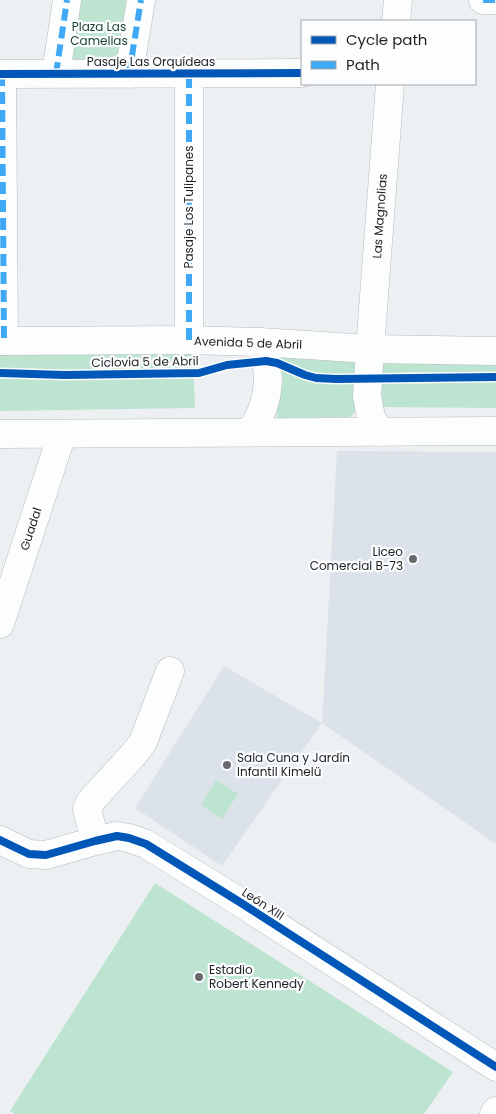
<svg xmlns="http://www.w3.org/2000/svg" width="496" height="1114" viewBox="0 0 496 1114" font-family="Poppins,sans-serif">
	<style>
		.built { fill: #dce2ea }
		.green { fill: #bde4d0 }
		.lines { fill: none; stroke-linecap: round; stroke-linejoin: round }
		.minor-casing { stroke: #b8babd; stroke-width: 29 }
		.major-casing { stroke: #b8babd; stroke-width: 29 }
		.minor { stroke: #fcfdfd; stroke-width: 28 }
		.major { stroke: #fcfdfd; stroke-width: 28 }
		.quiet { stroke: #3fa9f5; stroke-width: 6; stroke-dasharray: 12 6; stroke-linecap: butt }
		.cycleway-casing { stroke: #fbfdff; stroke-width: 11 }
		.cycleway { stroke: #0057b8; stroke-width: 8 }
		.poi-dot { fill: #67696c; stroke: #fbfdff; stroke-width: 2 }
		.labels { text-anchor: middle; stroke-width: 4.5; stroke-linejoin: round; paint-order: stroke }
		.park-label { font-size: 12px; fill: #1a3f2c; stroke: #fbfdff }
		.street-label { font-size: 12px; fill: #1f2123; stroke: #fbfdff }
		.poi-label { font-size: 12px; fill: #1f2123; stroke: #fbfdff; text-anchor: start }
	</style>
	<rect width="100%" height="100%" fill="#edf0f3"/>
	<!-- built -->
	<path class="built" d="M 337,451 L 496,452 L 496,844 L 322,723 L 222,866 L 135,808 L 224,666 L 322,723 Z"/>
	<!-- green -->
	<path class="green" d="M 73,0 L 135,0 L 125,61 L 75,63 L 64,54 Z
		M 193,351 L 195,408 L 0,411 L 0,354 Z
		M 279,353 L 356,361 L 359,365 L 355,412 L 350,417 L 277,418 L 277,409 L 283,382 Z
		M 379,363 L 496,364 L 496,408 L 379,407 Z
		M 216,780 L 238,794 L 222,819 L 201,805 Z
		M 155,883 L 453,1072 L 424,1114 L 15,1114 L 10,1111 Z"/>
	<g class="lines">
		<defs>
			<path id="minor" d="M 483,0 L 496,0
				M 396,21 L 398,0
				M 0,74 L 302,73
				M 2,74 L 4,341
				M 56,74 L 67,0
				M 129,74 L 141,0
				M 189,340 L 189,74
				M 370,349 L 390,84
				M 0,624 L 62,434
				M 0,840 L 29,854 L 46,855 L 95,841 L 117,836 L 129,838 L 146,844 L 238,901 L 496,1067
				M 95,841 L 87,809 L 90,802 L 133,755 L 143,742 L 170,671
				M 494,1114 L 496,1111"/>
			<path id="major" d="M 0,341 L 189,340 L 260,342 L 370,349 L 496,351
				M 370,349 L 367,396 L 371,417 L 379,432
				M 249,433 C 270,405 273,374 260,342
				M 0,434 L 496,431"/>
		</defs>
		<!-- minor casing -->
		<use href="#minor" class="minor-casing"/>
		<!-- major casing -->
		<use href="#major" class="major-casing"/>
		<!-- minor -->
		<use href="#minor" class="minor"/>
		<!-- major -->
		<use href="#major" class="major"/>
		<!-- quiet -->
		<path class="quiet" d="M 483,0 L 496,0
			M 2,74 L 4,341
			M 56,74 L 67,0
			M 129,74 L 141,0
			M 189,340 L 189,74"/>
		<defs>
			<path id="cycleway" d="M 0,74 L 302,73
				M 0,373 L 65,375 L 199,373 L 227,365 L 266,361 L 277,363 L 305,375 L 316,378 L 336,379 L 496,377
				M 0,840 L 29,854 L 46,855 L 95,841 L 117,836 L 129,838 L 146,844 L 238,901 L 496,1067"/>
		</defs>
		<!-- cycleway casing -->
		<use href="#cycleway" class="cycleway-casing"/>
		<!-- cycleway -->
		<use href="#cycleway" class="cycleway"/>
	</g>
	<!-- markers -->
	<g class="poi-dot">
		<circle cx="413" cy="559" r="5"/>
		<circle cx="227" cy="765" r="5"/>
		<circle cx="199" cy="977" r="5"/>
	</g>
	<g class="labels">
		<!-- park labels -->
		<g class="park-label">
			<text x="99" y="31">Plaza Las<tspan x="99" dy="14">Camelias</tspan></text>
		</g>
		<!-- street labels -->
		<g class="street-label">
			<text x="151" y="66">Pasaje Las Orquídeas</text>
			<text transform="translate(189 207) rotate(-90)" y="4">Pasaje Los Tulipanes</text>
			<text transform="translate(380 216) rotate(-86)" y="4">Las Magnolias</text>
			<text transform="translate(248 343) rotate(2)" y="4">Avenida 5 de Abril</text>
			<text transform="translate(145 362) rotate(-1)" y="4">Ciclovia 5 de Abril</text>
			<text transform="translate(31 529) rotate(-72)" y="4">Guadal</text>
			<text transform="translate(263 904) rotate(33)" y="4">León XIII</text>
		</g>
		<!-- poi labels -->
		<g class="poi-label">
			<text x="403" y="556" text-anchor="end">Liceo<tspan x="403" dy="14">Comercial B-73</tspan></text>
			<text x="237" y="762">Sala Cuna y Jardín<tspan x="237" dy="14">Infantil Kimelü</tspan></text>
			<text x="209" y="974">Estadio<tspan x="209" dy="14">Robert Kennedy</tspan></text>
		</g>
	</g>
	<!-- legend -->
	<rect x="301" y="20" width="175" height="65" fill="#fbfdff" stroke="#a3a5a7"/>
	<rect x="311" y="36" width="25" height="8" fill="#0057b8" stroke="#a3a5a7"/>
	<text x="346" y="45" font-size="15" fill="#1f2123">Cycle path</text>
	<rect x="311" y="61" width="25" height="8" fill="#3fa9f5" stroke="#a3a5a7"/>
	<text x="346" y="70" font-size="15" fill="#1f2123">Path</text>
</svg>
